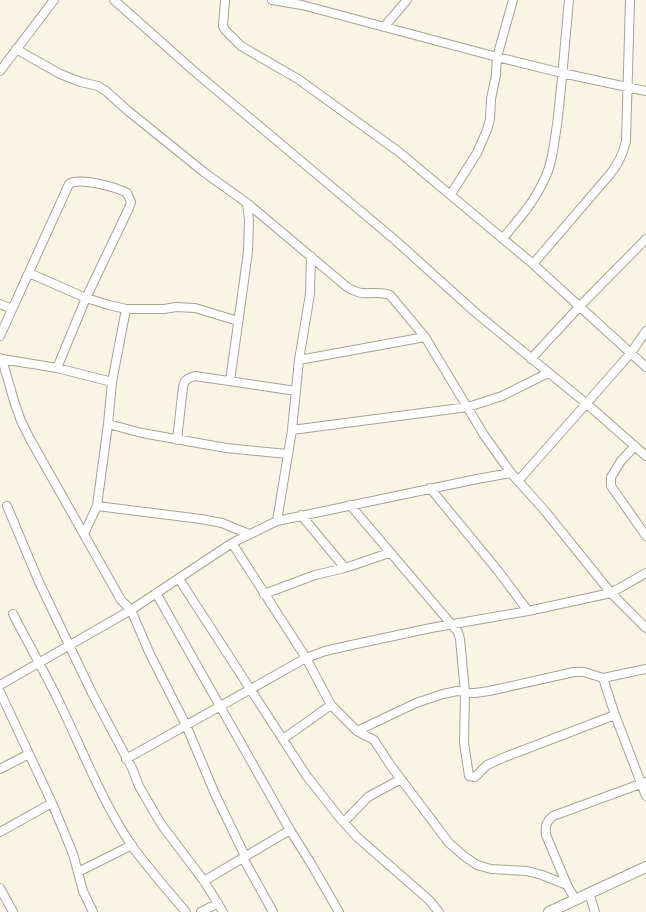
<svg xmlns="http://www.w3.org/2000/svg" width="646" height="912" viewBox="0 0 646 912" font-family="'Alegreya Sans',sans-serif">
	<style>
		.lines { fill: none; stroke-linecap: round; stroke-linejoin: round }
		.minor-casing { stroke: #a6a395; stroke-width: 10 }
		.tertiary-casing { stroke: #a6a395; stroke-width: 12 }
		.minor { stroke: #fff; stroke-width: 8 }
		.tertiary { stroke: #fff; stroke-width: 10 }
	</style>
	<rect width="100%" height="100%" fill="#f8f5e5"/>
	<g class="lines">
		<defs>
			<path id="minor" d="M 114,0 L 195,72 L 395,240 L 476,313 L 587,404 L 646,456
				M 225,0 L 223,26 L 225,30 L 241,46 L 298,79 L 399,152 L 533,264 L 646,367
				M 272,0 L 302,5 L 497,57 L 562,73 L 646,91
				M 384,27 L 407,0
				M 16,49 L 60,74 L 81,82 L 98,86 L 106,91 L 127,110 L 205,173 L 247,203 L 347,287 C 352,290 357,293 363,293 C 372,294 381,291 390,295 L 425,337 L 484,435 L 511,473 L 545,511 L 611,593 L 646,628
				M 0,71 L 54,0
				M 451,194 L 477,153 L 487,130 L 490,119 L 491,99 L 496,75 L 497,57 L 513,0
				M 503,238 C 519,219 535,201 545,178 C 553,162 554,142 557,125 C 562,83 565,42 569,0
				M 533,264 L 611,173 C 619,163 623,154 626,141 L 630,0
				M 29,273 L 86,298 L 109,305 L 126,309 L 164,309 L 176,307 L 195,308 L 238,321
				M 0,304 L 12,309
				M 0,336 L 69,184 C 79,177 116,187 127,193 L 131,202 L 129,208 L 86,298 L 57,368
				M 0,358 L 2,359 L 14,401 L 21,421 L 30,439 L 121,600 L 131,610 L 149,652 L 186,725 L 215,794 L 245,856
				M 2,359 L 57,368 L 112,382 L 108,424 L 142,433 L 226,448 L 287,454
				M 531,359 L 579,307 L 646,239
				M 299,360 L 425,337
				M 230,381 L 248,252 L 249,220 L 247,203
				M 112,382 L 126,309
				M 292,430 L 468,407 L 502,396 L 548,373
				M 177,440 L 183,387 C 184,380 188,378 195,376 L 296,391
				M 635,446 L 621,461 L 611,477 L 611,486 L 646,536
				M 518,481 L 630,354 L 646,331
				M 430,488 L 499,572 L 528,611
				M 350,505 L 458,632 L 460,639 L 465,692 L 464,743 L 469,776 L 475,777 L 487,765 L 505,757 L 615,715
				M 7,506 L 39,582 L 92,693 L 132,768 L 139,786 L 161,824 L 204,881 L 223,912
				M 97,506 L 108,424
				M 301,515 L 345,568
				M 277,521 L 292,430 L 299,360 L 310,294 L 311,256
				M 84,534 L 97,506 L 201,519 L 222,523 L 249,534
				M 232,543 L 306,658 L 331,705 L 357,731 L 374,740 L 391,766 L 449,843 L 464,856 L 477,865 L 491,869 L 527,871 L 542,875 L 567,885
				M 179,579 L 306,775 L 339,817 L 357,837 L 429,900 L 439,912
				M 156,593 L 290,830 L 310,862 L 339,912
				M 264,594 L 315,575 L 345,568 L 389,553
				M 13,614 C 29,645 47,676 62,708 C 84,754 103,803 132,846 C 149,869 167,890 186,912
				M 603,678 L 615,715 L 646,796
				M 0,685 L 131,610 L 232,543 L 277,521 L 477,479 L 511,473
				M 0,692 L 52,803 L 73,854 L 83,891 L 93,912
				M 357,731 L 416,703 L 443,694 L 457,691 L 475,693 L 489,691 L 574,672 L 584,672 L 603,678 L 646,669
				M 283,739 L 331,705
				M 126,759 L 306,658 L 325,651 L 356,644 L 431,628 L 528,611 L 611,593 L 646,573
				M 0,769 L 29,754
				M 344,822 L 368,797 L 401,779
				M 0,832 L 52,803
				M 243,858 L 273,912
				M 78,872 L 132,845
				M 204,881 L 290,830
				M 0,888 L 13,912
				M 589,893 L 595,912
				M 575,899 L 567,885 L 546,835 C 545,826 546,822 553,816 L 646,782
				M 201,912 L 218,903"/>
			<path id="tertiary" d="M 549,912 L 646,867"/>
		</defs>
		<!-- minor casing -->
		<use href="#minor" class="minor-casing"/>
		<!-- tertiary casing -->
		<use href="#tertiary" class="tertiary-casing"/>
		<!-- minor -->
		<use href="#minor" class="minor"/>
		<!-- tertiary -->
		<use href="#tertiary" class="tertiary"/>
	</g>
</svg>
